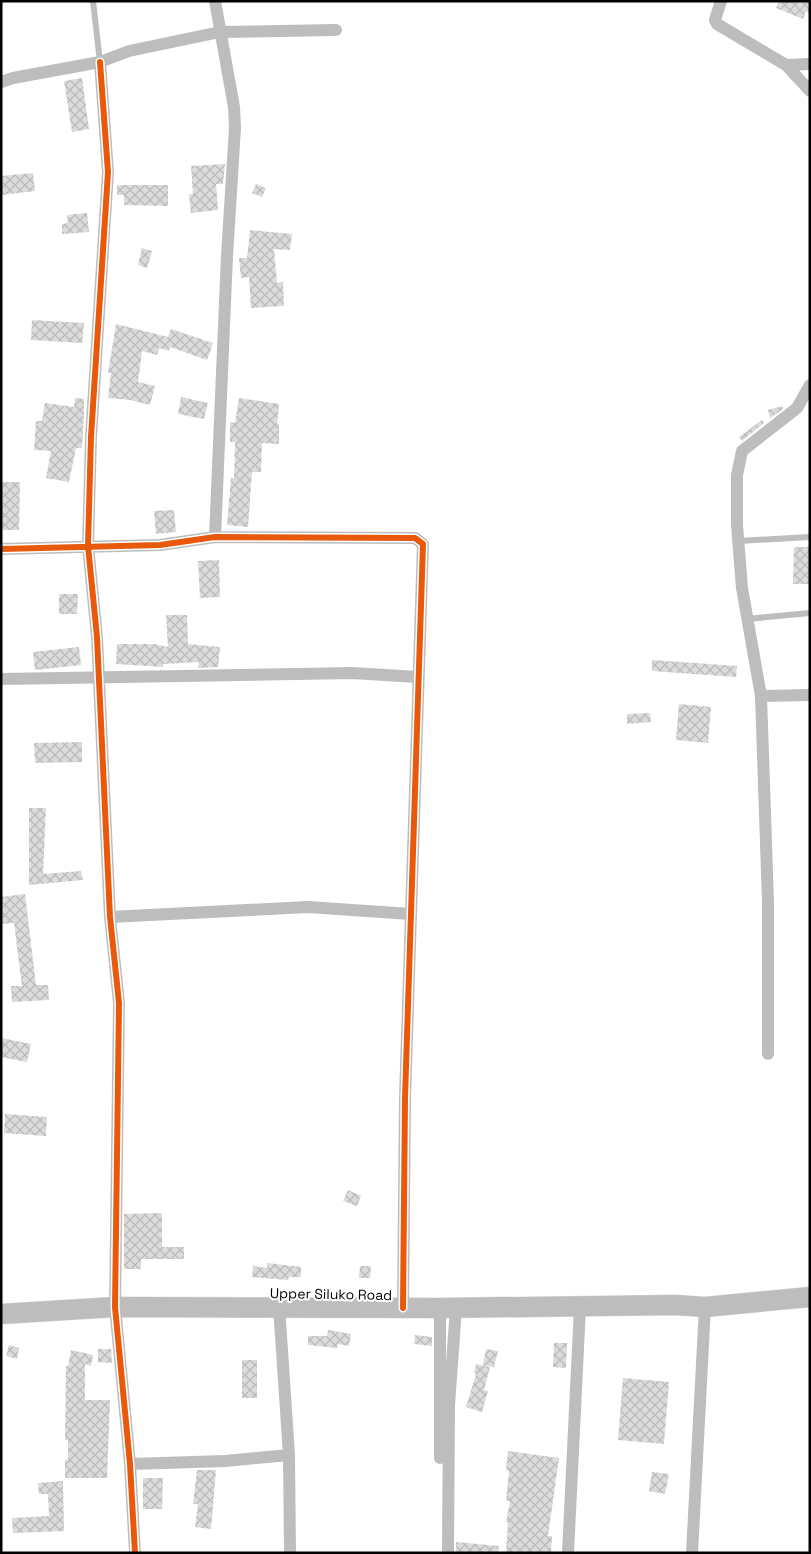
<svg xmlns="http://www.w3.org/2000/svg" width="811" height="1554" viewBox="0 0 811 1554" font-family="'Space Grotesk',sans-serif">
	<style>
		.building { fill: url(#building-cross-hatch) }
		.lines { fill: none; stroke-linecap: round; stroke-linejoin: round }
		.primary-casing { stroke: #dbdbdb; stroke-width: 21 }
		.service { stroke: #bdbdbd; stroke-width: 6 }
		.minor { stroke: #bdbdbd; stroke-width: 12 }
		.primary { stroke: #bdbdbd; stroke-width: 20 }
		.cycleway-casing { stroke: #fff; stroke-width: 9 }
		.cycleway { stroke: #e8590c; stroke-width: 6 }
		.labels { text-anchor: middle; stroke-width: 4; stroke-linejoin: round; paint-order: stroke }
		.street-label { font-size: 14px; fill: #000; stroke: #fff }
	</style>
	<defs>
		<pattern id="building-cross-hatch" width="8" height="8" patternUnits="userSpaceOnUse" patternTransform="scale(1.25)"><rect width="8" height="8" fill="#dbdbdb"/><path d="M0 0l8 8M0 8l8-8" fill="none" stroke="#bababa"/></pattern>
	</defs>
	<rect width="100%" height="100%" fill="#fff"/>
	<!-- building -->
	<path class="building" d="M 779,1 L 810,1 L 810,13 L 806,11 L 803,19 L 776,8 Z
		M 82,78 L 89,129 L 72,132 L 64,81 Z
		M 225,164 L 223,184 L 216,184 L 218,210 L 191,213 L 189,194 L 193,194 L 191,166 Z
		M 33,173 L 35,191 L 1,195 L 1,176 Z
		M 256,184 L 266,188 L 262,197 L 252,193 Z
		M 117,185 L 168,185 L 168,206 L 124,205 L 124,195 L 117,195 Z
		M 87,213 L 89,232 L 62,234 L 62,224 L 68,223 L 67,215 Z
		M 250,230 L 292,234 L 290,250 L 274,249 L 277,283 L 283,282 L 284,306 L 251,308 L 249,277 L 241,278 L 239,258 L 247,258 Z
		M 142,248 L 152,251 L 147,268 L 138,265 Z
		M 32,320 L 84,323 L 82,343 L 31,340 Z
		M 116,324 L 168,337 L 171,329 L 213,343 L 207,360 L 170,347 L 169,351 L 159,348 L 157,355 L 142,351 L 138,382 L 155,386 L 150,405 L 130,400 L 108,398 L 111,373 L 108,373 Z
		M 181,397 L 208,403 L 204,419 L 178,414 Z
		M 75,398 L 84,399 L 84,413 L 82,448 L 76,448 L 69,482 L 46,478 L 51,451 L 34,450 L 36,421 L 42,421 L 45,403 L 74,407 Z
		M 239,398 L 279,404 L 277,424 L 279,424 L 279,444 L 262,443 L 261,472 L 252,472 L 248,527 L 227,525 L 231,478 L 234,478 L 235,442 L 230,442 L 230,422 L 235,423 Z
		M 782,406 L 783,409 L 770,418 L 768,410 Z
		M 762,420 L 764,423 L 742,441 L 739,437 Z
		M 1,482 L 20,482 L 19,530 L 1,530 Z
		M 174,510 L 176,532 L 156,534 L 154,511 Z
		M 794,547 L 810,547 L 810,584 L 793,584 Z
		M 219,560 L 220,597 L 200,598 L 198,561 Z
		M 59,594 L 78,594 L 77,614 L 59,614 Z
		M 166,615 L 187,615 L 188,644 L 220,647 L 218,667 L 198,668 L 199,662 L 163,664 L 163,667 L 116,664 L 117,644 L 154,644 L 168,647 Z
		M 79,647 L 81,665 L 35,670 L 33,652 Z
		M 652,660 L 737,666 L 736,677 L 652,671 Z
		M 679,704 L 711,707 L 708,743 L 676,740 Z
		M 650,713 L 651,722 L 627,724 L 627,714 Z
		M 82,742 L 82,762 L 35,763 L 34,743 Z
		M 29,808 L 46,808 L 43,874 L 81,871 L 83,880 L 29,885 Z
		M 25,894 L 36,985 L 48,985 L 49,1000 L 12,1002 L 11,986 L 22,986 L 14,923 L 1,924 L 1,897 Z
		M 2,1038 L 31,1044 L 27,1062 L 1,1057 Z
		M 5,1114 L 47,1117 L 46,1136 L 4,1133 Z
		M 348,1190 L 361,1196 L 357,1206 L 343,1201 Z
		M 162,1213 L 162,1247 L 184,1247 L 184,1259 L 141,1259 L 141,1269 L 124,1269 L 124,1214 Z
		M 267,1263 L 301,1267 L 301,1277 L 289,1277 L 288,1280 L 252,1277 L 253,1266 L 267,1268 Z
		M 360,1266 L 371,1266 L 370,1278 L 359,1278 Z
		M 328,1330 L 351,1334 L 349,1346 L 338,1344 L 337,1348 L 308,1345 L 308,1336 L 327,1336 Z
		M 415,1335 L 432,1337 L 432,1346 L 414,1344 Z
		M 554,1343 L 567,1343 L 566,1368 L 553,1367 Z
		M 9,1345 L 19,1348 L 17,1359 L 6,1356 Z
		M 98,1349 L 111,1349 L 112,1363 L 98,1362 Z
		M 486,1349 L 498,1351 L 494,1367 L 483,1365 Z
		M 71,1350 L 93,1355 L 91,1366 L 85,1364 L 85,1400 L 110,1400 L 107,1478 L 65,1478 L 65,1460 L 68,1460 L 68,1440 L 65,1440 L 66,1366 L 68,1366 Z
		M 242,1360 L 257,1360 L 257,1398 L 242,1398 Z
		M 476,1364 L 490,1367 L 484,1390 L 488,1391 L 482,1412 L 466,1407 L 476,1374 L 474,1373 Z
		M 623,1378 L 669,1382 L 664,1444 L 618,1440 Z
		M 508,1451 L 559,1458 L 548,1536 L 552,1536 L 551,1553 L 506,1552 L 508,1522 L 506,1522 L 510,1501 L 506,1501 L 509,1471 L 506,1470 Z
		M 197,1470 L 216,1470 L 211,1529 L 195,1527 L 198,1504 L 193,1504 Z
		M 652,1472 L 669,1474 L 665,1494 L 649,1491 Z
		M 143,1478 L 163,1478 L 162,1509 L 143,1509 Z
		M 63,1481 L 64,1531 L 13,1533 L 12,1518 L 49,1516 L 48,1494 L 39,1494 L 38,1483 Z
		M 456,1542 L 499,1546 L 498,1553 L 456,1553 Z"/>
	<g class="lines">
		<defs>
			<path id="primary" d="M 1,1314 L 115,1307 L 440,1308 L 675,1305 L 705,1307 L 810,1297"/>
		</defs>
		<!-- primary casing -->
		<use href="#primary" class="primary-casing"/>
		<!-- service -->
		<path class="service" d="M 93,1 L 100,62
			M 738,541 L 810,537
			M 747,619 L 810,613"/>
		<!-- minor -->
		<path class="minor" d="M 721,1 L 715,20 L 717,24 L 786,65 L 810,91
			M 100,62 L 108,172 L 91,437 L 88,546 L 97,637 L 110,917 L 119,1003 L 115,1307 L 130,1464 L 135,1553
			M 786,65 L 810,64
			M 1,82 L 13,78 L 100,62 L 129,51 L 220,32 L 336,30
			M 215,537 L 227,256 L 235,128 L 234,107 L 215,1
			M 1,549 L 160,545 L 215,537 L 415,538 L 423,544 L 405,1098 L 403,1308
			M 1,679 L 352,673 L 418,677
			M 761,696 L 810,695
			M 110,917 L 308,907 L 411,914
			M 768,1054 L 768,902 L 761,696 L 742,588 L 737,525 L 737,475 L 742,451 L 797,408 L 810,385
			M 279,1306 L 289,1455 L 290,1553
			M 440,1458 L 440,1308
			M 130,1464 L 225,1461 L 289,1455
			M 448,1553 L 449,1405 L 456,1308
			M 568,1553 L 580,1307
			M 692,1553 L 705,1307"/>
		<!-- primary -->
		<use href="#primary" class="primary"/>
		<defs>
			<path id="cycleway" d="M 100,62 L 108,172 L 91,437 L 88,546 L 97,637 L 110,917 L 119,1003 L 115,1307 L 130,1464 L 135,1553
				M 1,549 L 160,545 L 215,537 L 415,538 L 423,544 L 405,1098 L 403,1308"/>
		</defs>
		<!-- cycleway casing -->
		<use href="#cycleway" class="cycleway-casing"/>
		<!-- cycleway -->
		<use href="#cycleway" class="cycleway"/>
	</g>
	<g class="labels">
		<!-- street labels -->
		<g class="street-label">
			<text transform="translate(331 1294) rotate(1)" y="5">Upper Siluko Road</text>
		</g>
	</g>
	<!-- border -->
	<rect width="811" height="1554" fill="none" stroke="#000000" stroke-width="5"/>
</svg>
